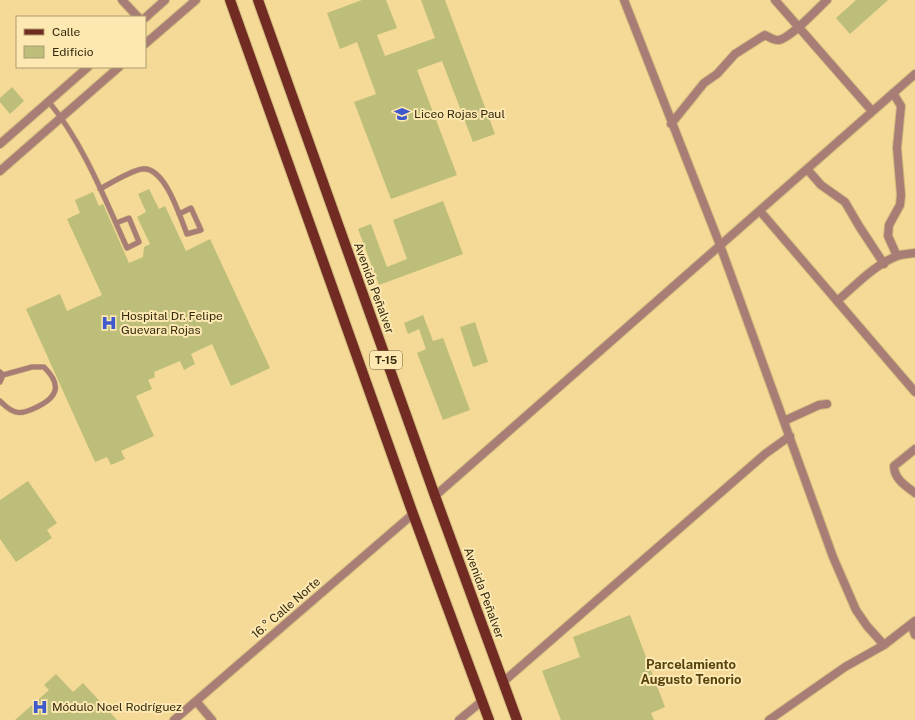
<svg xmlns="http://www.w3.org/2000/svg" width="915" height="720" viewBox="0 0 915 720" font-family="'Public Sans',sans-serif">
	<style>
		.building { fill: #bcbe79 }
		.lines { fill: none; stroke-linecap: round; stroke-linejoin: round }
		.service-casing { stroke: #d1ba7e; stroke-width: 6 }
		.minor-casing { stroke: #d1ba7e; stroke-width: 10 }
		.tertiary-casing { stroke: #d1ba7e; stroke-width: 10 }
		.primary-casing { stroke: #d1ba7e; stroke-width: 12 }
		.service { stroke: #a77d76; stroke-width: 5 }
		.minor { stroke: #a77d76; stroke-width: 8 }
		.tertiary { stroke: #a77d76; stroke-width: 8 }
		.primary { stroke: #722b23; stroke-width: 10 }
		.labels { text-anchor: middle; stroke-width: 4; stroke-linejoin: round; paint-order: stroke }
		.shield { fill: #fde8b2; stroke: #70633f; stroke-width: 1 }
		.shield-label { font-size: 11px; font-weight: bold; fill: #342a0e }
		.poi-label { font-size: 12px; fill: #342a0e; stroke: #fde8b2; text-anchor: start }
		.street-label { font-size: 12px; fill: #342a0e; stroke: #fde8b2 }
		.neighbourhood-label { font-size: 13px; font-weight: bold; fill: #55430d; stroke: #fde8b2 }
	</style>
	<rect width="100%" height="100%" fill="#f4da96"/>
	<!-- building -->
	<path class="building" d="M 362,0 L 386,0 L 397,28 L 377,35 L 385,56 L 435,38 L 421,0 L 445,0 L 495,134 L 473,142 L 442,61 L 417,70 L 457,175 L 391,199 L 354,102 L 376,94 L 357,42 L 340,49 L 327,13 Z
		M 856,0 L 888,0 L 850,34 L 836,18 Z
		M 12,87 L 24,101 L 10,114 L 0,102 L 0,98 Z
		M 149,189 L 159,209 L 165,206 L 186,251 L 210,239 L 270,368 L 231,386 L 212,344 L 191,354 L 195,364 L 184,370 L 180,361 L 154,372 L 155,377 L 148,380 L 152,389 L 136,396 L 154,436 L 121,451 L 125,459 L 111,465 L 107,457 L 95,462 L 26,309 L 60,294 L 67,311 L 102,295 L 67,219 L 80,213 L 75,200 L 93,192 L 99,206 L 103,204 L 129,263 L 143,257 L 144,247 L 150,244 L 137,217 L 146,212 L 138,194 Z
		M 443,201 L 463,254 L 379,285 L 358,229 L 371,224 L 387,267 L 407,259 L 393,220 Z
		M 423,315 L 433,341 L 443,338 L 470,410 L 443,420 L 417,353 L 426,349 L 419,329 L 408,334 L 404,323 Z
		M 475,322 L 488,362 L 473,367 L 460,327 Z
		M 28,481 L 57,523 L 47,530 L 52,538 L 16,562 L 0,539 L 0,500 Z
		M 630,615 L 665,707 L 651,713 L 654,720 L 561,720 L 542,671 L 580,657 L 573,637 Z
		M 56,674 L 73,692 L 83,683 L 117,720 L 15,720 L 49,690 L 44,685 Z"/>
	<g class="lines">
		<defs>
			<path id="service" d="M 49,102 C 83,143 105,199 127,248 L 139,242 L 129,218 L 116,223
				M 100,189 C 111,183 130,171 142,169 C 165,166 180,217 187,234 L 201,230 L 191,208 L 179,214
				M 0,372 L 3,375 L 32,367 L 44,367 C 62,385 58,397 37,407 C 31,410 22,414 16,412 C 11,411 4,405 0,401
				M 0,382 L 3,375"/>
			<path id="minor" d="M 122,0 L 138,17
				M 624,0 L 720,245 L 833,557 L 856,610 L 867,626 L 884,645
				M 775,0 L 872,111
				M 893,93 L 901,106 L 897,148 L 901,195 L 900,205 L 889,225 L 888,236 L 897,256
				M 671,124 L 704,83 L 717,74 L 735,54 L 765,35 C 769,37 774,41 779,40 C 791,38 817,9 827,0
				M 807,169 L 821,185 L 845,202 L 859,226 L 884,264
				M 760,211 L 915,392
				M 837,301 C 855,286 874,265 897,256 C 902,254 909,254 915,253
				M 784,421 L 819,405 L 827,404
				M 915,449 L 894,466 C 894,479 906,486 915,493
				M 435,496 L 915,74
				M 911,624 L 915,635
				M 503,682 L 765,454 L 790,436
				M 196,701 L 212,720
				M 174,720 L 413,514
				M 459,720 L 482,701
				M 769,720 L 845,667 L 884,645 L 915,621"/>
			<path id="tertiary" d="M 145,18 L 165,0
				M 145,44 L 196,0
				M 0,144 L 88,67
				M 0,171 L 119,67"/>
			<path id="primary" d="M 230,0 L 413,514 L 489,720
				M 258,0 L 435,496 L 517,720"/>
		</defs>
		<!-- service casing -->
		<use href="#service" class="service-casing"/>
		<!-- minor casing -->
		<use href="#minor" class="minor-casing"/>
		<!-- tertiary casing -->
		<use href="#tertiary" class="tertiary-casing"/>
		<!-- primary casing -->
		<use href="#primary" class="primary-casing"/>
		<!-- service -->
		<use href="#service" class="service"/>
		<!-- minor -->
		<use href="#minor" class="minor"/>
		<!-- tertiary -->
		<use href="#tertiary" class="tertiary"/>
		<!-- primary -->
		<use href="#primary" class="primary"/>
	</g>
	<!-- icons -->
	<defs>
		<symbol id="school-bare" viewBox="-9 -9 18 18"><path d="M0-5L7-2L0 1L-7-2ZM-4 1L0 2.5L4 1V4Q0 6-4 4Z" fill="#3f58cb" stroke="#fde8b2" stroke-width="2.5" paint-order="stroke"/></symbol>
		<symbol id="hospital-bare" viewBox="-9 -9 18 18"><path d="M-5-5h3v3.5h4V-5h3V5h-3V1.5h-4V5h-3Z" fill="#3f58cb" stroke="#fde8b2" stroke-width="2.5" paint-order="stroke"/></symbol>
	</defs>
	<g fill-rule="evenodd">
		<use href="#school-bare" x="391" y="103" width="22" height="22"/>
		<use href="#hospital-bare" x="98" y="312" width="22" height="22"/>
		<use href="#hospital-bare" x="29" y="696" width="22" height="22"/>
	</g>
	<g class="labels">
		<!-- shield labels -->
		<rect class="shield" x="370" y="351" width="32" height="18" rx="3"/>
		<g class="shield-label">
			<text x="386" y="364">T-15</text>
		</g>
		<!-- poi labels -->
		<g class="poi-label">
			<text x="414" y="118">Liceo Rojas Paul</text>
			<text x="121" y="320">Hospital Dr. Felipe<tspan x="121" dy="14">Guevara Rojas</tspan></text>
			<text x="52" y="711">Módulo Noel Rodríguez</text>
		</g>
		<!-- street labels -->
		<g class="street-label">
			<text transform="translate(374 288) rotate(70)" y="4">Avenida Peñalver</text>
			<text transform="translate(484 593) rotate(70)" y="4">Avenida Peñalver</text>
			<text transform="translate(286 608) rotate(-41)" y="4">16.° Calle Norte</text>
		</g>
		<!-- neighbourhood labels -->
		<g class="neighbourhood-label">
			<text x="691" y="669">Parcelamiento<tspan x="691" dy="15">Augusto Tenorio</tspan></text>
		</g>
	</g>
	<!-- legend -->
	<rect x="16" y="16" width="130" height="52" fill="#fde8b2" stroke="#ad9c70"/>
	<rect x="24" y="29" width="20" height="6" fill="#722b23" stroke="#ad9c70"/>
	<text x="52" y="36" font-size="12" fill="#342a0e">Calle</text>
	<rect x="24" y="46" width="20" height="12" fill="#bcbe79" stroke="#ad9c70"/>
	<text x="52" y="56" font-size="12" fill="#342a0e">Edificio</text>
</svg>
